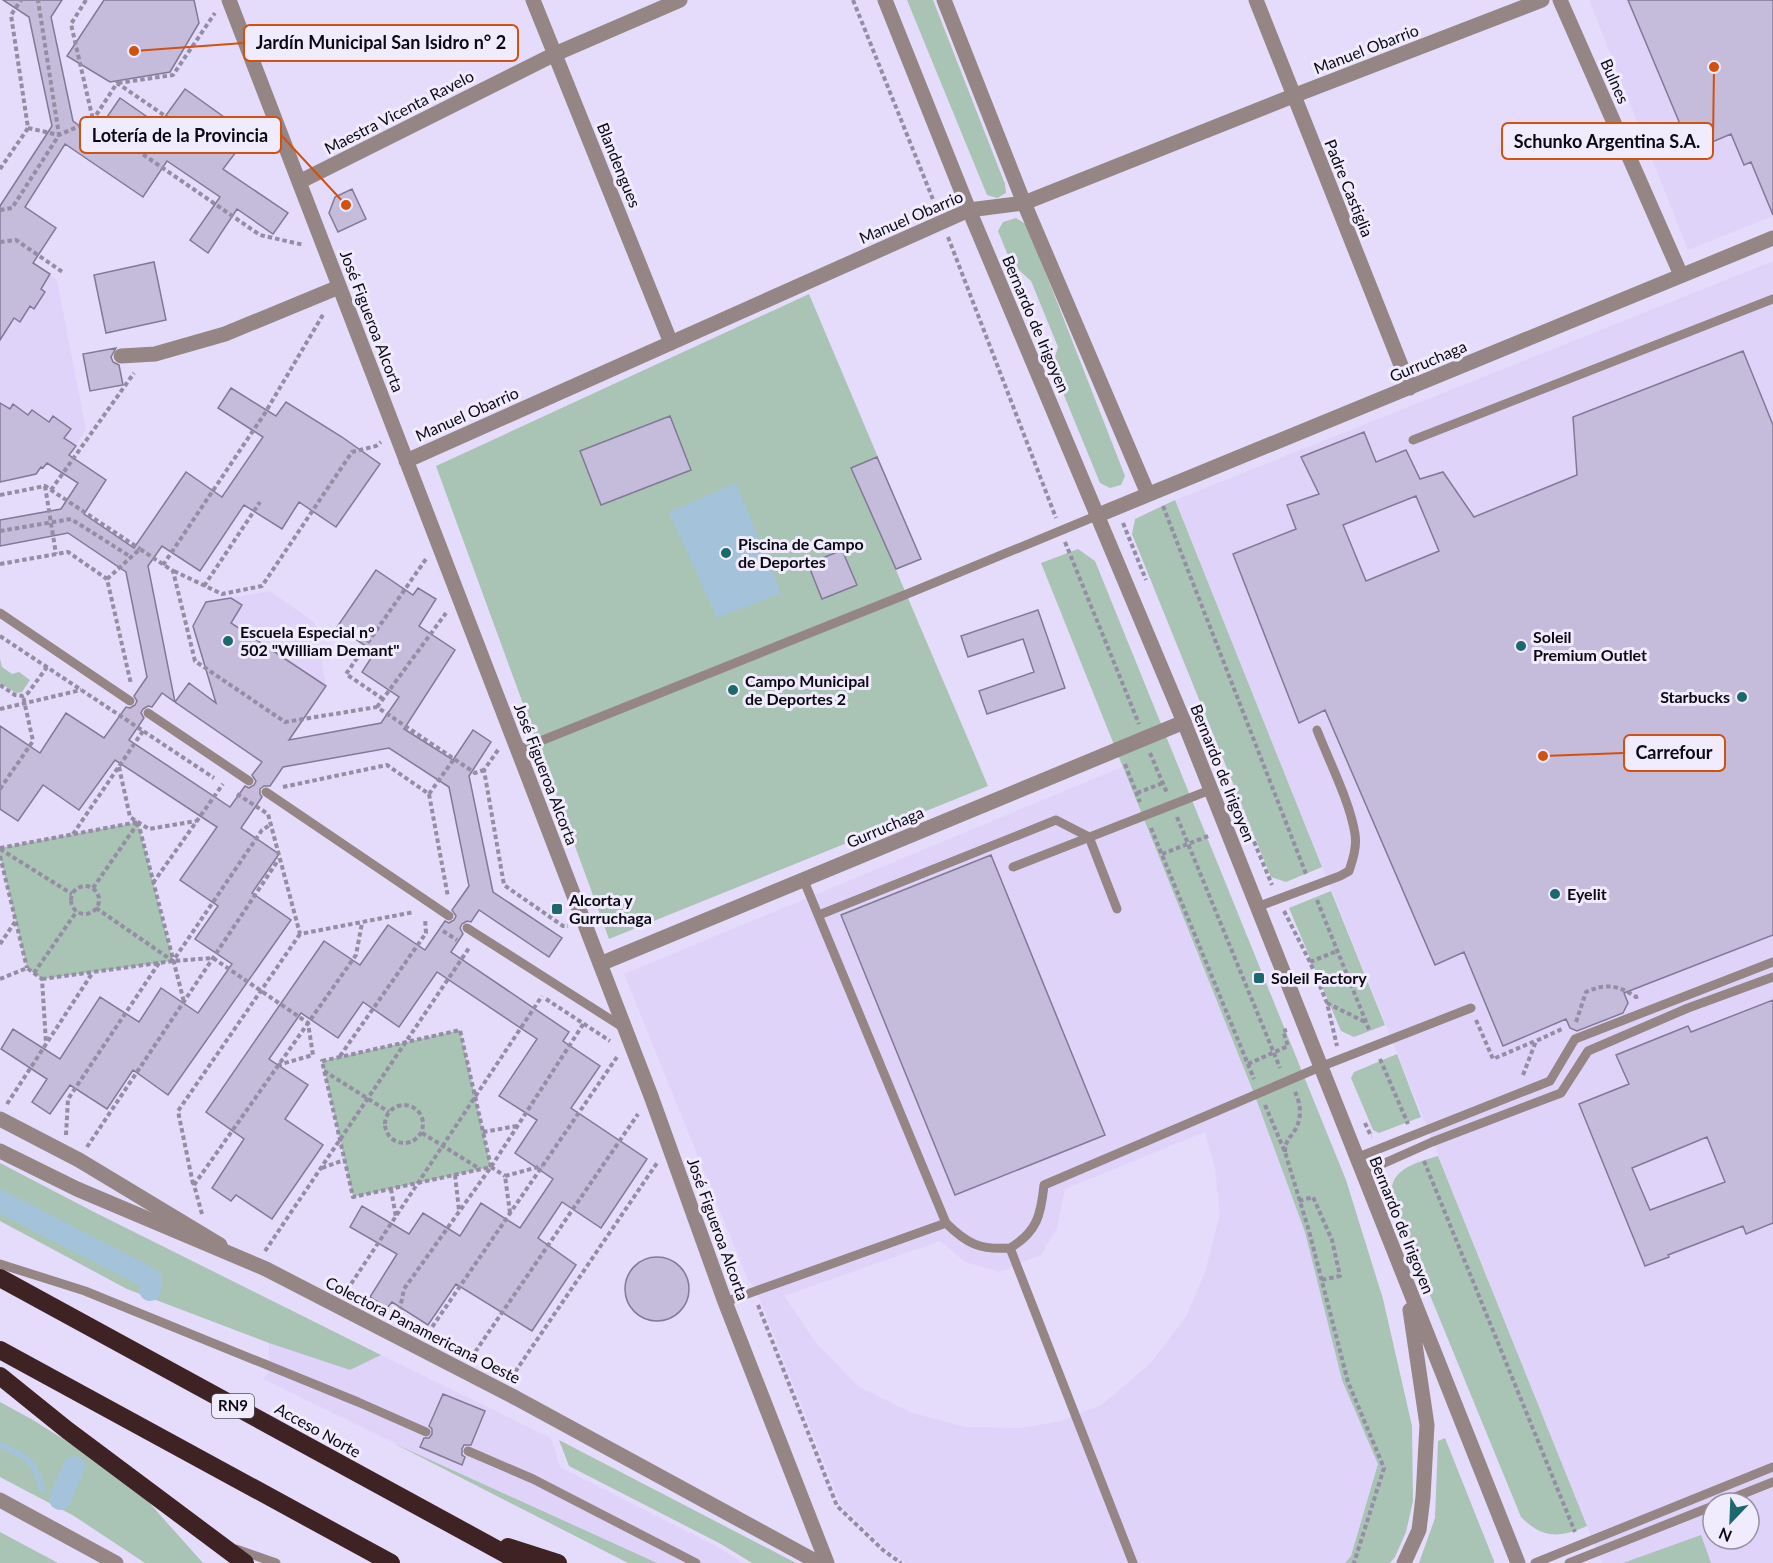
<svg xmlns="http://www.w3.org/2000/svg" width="1773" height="1563" viewBox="0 0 1773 1563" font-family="Lato,sans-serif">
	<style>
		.built { fill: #dfd3fa; fill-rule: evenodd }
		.green { fill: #a9c3b5 }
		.water { fill: #a4c3da }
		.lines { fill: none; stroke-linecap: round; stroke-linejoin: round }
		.stream { stroke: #a4c3da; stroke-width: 6 }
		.canal { stroke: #a4c3da; stroke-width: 22 }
		.building { fill: #c5bcdc; stroke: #817995; stroke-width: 1.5; fill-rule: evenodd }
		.path { stroke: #948da4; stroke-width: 4; stroke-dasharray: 4.5 3; stroke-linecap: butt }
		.service { stroke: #958585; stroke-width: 9 }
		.minor { stroke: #958585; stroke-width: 15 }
		.tertiary { stroke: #958585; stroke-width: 15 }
		.motorway { stroke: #3f2224; stroke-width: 18 }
		.poi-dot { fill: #1b686e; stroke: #f1ebfe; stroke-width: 2 }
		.labels { text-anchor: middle; stroke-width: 6; stroke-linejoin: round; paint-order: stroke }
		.shield { fill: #f1ebfe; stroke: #514d5a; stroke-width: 1.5 }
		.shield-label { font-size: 15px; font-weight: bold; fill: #0c0913 }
		.street-label { font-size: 16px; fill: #0c0913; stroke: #f1ebfe }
		.poi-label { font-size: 16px; font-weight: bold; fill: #0c0913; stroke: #f1ebfe; text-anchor: start }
		.leader { fill: none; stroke: #d2510d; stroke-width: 2 }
		.callout-dot { fill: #d2510d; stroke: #f1ebfe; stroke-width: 2 }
		.callout { fill: #f1ebfe; stroke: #d2510d; stroke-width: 2 }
		.callout-label { font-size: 18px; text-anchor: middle; font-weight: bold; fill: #0c0913 }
	</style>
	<rect width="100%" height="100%" fill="#e5dcfb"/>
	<!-- built -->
	<path class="built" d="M 1589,0 L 1773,0 L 1773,216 L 1688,250 Z
		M 16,251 L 57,280 L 86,430 L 58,470 L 47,463 L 43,468 L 41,467 L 0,482 L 0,254 Z
		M 1773,261 L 1773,1563 L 1602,1563 L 1175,500 ZM 1713,1503 L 1749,1503 L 1749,1539 L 1713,1539 Z
		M 270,591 L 315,623 L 326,686 L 313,705 L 284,712 L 202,656 L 193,626 L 206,602 Z
		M 1122,767 L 1255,1096 L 1305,1232 L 1342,1380 L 1379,1464 L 1351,1556 L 1345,1563 L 906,1563 L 883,1546 L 841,1505 L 756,1290 L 748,1280 L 624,974 ZM 991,855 L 1104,1135 L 955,1195 L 841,915 ZM 1205,1132 L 1215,1168 L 1220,1214 L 1205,1272 L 1186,1317 L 1150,1364 L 1101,1405 L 1061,1421 L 1021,1428 L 965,1427 L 913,1413 L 859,1387 L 818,1345 L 784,1296 L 940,1241 L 965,1262 L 1000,1272 L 1041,1255 L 1057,1228 L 1065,1189 Z
		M 269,1343 L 349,1370 L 381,1355 L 551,1438 L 560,1467 L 718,1547 L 743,1563 L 647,1563 L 536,1512 L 263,1379 L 269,1372 Z"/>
	<!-- green -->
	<path class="green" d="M 907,0 L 933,0 L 1005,184 L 1006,193 L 997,198 L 987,195 Z
		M 1016,218 L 1027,225 L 1125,476 L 1121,485 L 1110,488 L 1100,483 L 1052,366 L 1058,347 L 1031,281 L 1011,263 L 998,231 L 1003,222 Z
		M 809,294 L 921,559 L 896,570 L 988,786 L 609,939 L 436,466 Z
		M 1175,500 L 1322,867 L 1286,882 L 1271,877 L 1132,534 L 1135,519 Z
		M 1078,549 L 1095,561 L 1346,1180 L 1383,1299 L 1412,1426 L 1413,1501 L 1406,1532 L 1395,1557 L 1390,1563 L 1345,1563 L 1351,1556 L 1378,1464 L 1342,1380 L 1305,1232 L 1255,1096 L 1041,563 Z
		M 0,659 L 2,667 L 12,674 L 19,672 L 30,680 L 22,692 L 16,693 L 0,683 Z
		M 138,822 L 173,961 L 42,979 L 27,968 L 0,856 L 0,848 Z
		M 1331,891 L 1385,1025 L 1354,1037 L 1341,1031 L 1289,908 Z
		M 460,1030 L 491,1167 L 353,1197 L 322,1061 Z
		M 1397,1054 L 1421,1117 L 1379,1133 L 1373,1130 L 1351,1078 L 1354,1072 Z
		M 1438,1156 L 1587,1526 C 1559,1538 1543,1539 1521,1517 L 1395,1210 C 1382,1172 1408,1165 1438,1156 Z
		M 0,1163 L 94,1212 L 381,1355 L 350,1370 L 269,1343 L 127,1289 L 0,1221 Z
		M 0,1402 L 33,1420 L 93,1458 L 145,1498 L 203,1563 L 145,1563 L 74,1516 L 0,1477 Z
		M 1445,1438 L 1494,1561 L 1494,1563 L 1419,1563 L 1435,1518 L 1438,1441 Z
		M 559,1440 L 796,1563 L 752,1563 L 721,1544 L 569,1466 Z
		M 393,1443 L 657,1563 L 628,1563 Z
		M 0,1532 L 58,1563 L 0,1563 Z
		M 1701,1535 L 1711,1563 L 1623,1563 Z"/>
	<!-- water -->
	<path class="water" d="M 736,483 L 781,593 L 717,618 L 669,512 Z"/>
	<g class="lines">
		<!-- stream -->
		<path class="stream" d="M 0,1445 C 26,1457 35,1459 42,1489"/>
		<!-- canal -->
		<path class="canal" d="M 0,1201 L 151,1279 L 150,1290
			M 60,1499 L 74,1467"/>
	</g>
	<!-- building -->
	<path class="building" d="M 3,0 L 62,0 L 51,17 L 73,121 L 94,136 L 120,98 L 159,125 L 185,89 L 249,135 L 223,169 L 288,213 L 273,234 L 237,209 L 208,253 L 190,240 L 220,197 L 167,161 L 143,197 L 65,144 L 25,207 L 56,228 L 33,263 L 50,274 L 41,289 L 45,292 L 34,309 L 30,306 L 20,322 L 14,318 L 0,340 L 0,206 L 52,126 L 29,17 Z
		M 104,0 L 194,0 L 199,23 L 170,72 L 110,82 L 67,56 Z
		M 1628,0 L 1773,0 L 1773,215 L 1751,162 L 1744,165 L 1731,134 L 1698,148 L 1688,143 Z
		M 352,189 L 366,219 L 338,232 L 329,213 L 335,197 Z
		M 154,262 L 166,320 L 106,333 L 94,275 Z
		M 116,348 L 111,357 L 113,362 L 119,365 L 123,385 L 90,391 L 83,354 Z
		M 1743,351 L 1773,425 L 1773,935 L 1624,993 L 1628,1003 L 1623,1013 L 1577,1031 L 1570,1028 L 1566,1019 L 1503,1046 L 1464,952 L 1435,965 L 1325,710 L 1299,723 L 1233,554 L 1296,529 L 1287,505 L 1319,494 L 1301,457 L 1364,432 L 1376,462 L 1406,450 L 1420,479 L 1443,472 L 1474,517 L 1577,475 L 1573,417 ZM 1416,496 L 1439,551 L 1366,581 L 1343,525 Z
		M 231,388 L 276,416 L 286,402 L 342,437 L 380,464 L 336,527 L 299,502 L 282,529 L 244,505 L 200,571 L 162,546 L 148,566 L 175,702 L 162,693 L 152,707 L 148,706 L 143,709 L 141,713 L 144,718 L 129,740 L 230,807 L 245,786 L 249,788 L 254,785 L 256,781 L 252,775 L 262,762 L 175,702 L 189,683 L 216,703 L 193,626 L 206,602 L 231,598 L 242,605 L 231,623 L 326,686 L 289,740 L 381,723 L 399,697 L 362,672 L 375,652 L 337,627 L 376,570 L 413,595 L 418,588 L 436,599 L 419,626 L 455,650 L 404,729 L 453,760 L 473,730 L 491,742 L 469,776 L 493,892 L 562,938 L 549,957 L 479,910 L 471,922 L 467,921 L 462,924 L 460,928 L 463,934 L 451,952 L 569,1032 L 563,1041 L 600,1066 L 571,1108 L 647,1159 L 601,1228 L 562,1202 L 538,1238 L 576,1265 L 532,1331 L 456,1284 L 428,1325 L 392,1302 L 387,1308 L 370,1297 L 397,1254 L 350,1227 L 362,1206 L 409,1234 L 423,1213 L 460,1236 L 481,1203 L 520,1228 L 553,1179 L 515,1153 L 537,1120 L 499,1096 L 537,1039 L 437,972 L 399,1027 L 363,1002 L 338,1038 L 301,1013 L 269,1059 L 308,1085 L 285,1119 L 323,1145 L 272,1219 L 236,1195 L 231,1201 L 212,1188 L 244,1139 L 206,1112 L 324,941 L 360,965 L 388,925 L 425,950 L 445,921 L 449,923 L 454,920 L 456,916 L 452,910 L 469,886 L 449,787 L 389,748 L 283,767 L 270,786 L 264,786 L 260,789 L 260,794 L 262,797 L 241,828 L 279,854 L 252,893 L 291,920 L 168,1095 L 133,1070 L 107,1109 L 70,1085 L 50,1114 L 32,1102 L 47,1079 L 1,1049 L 13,1029 L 60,1059 L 100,997 L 139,1022 L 161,988 L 198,1013 L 232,964 L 195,939 L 218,906 L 180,880 L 217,827 L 115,760 L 79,810 L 43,785 L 18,821 L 0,809 L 0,726 L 40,753 L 66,713 L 104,738 L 126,707 L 130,708 L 135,705 L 137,701 L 134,696 L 147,677 L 126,572 L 68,533 L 0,546 L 0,520 L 61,509 L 78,483 L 47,463 L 43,468 L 41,467 L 36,474 L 0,482 L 0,403 L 10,409 L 13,404 L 28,415 L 32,410 L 49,422 L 53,416 L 71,429 L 64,438 L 76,446 L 69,455 L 106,480 L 84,514 L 134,548 L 186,472 L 222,497 L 263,437 L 218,408 Z
		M 670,416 L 691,470 L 601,505 L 580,451 Z
		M 877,457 L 921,559 L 896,569 L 851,468 Z
		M 842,550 L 857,585 L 822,599 L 808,564 Z
		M 1038,610 L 1065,688 L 987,714 L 979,691 L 1034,672 L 1023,639 L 968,657 L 961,636 Z
		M 991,855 L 1105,1135 L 955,1195 L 841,915 Z
		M 1773,1000 L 1773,1223 L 1746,1234 L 1743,1226 L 1668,1255 L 1669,1257 L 1645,1266 L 1579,1104 L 1629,1084 L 1616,1055 L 1688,1026 L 1691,1032 ZM 1707,1137 L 1725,1182 L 1650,1210 L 1632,1168 Z
		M625 1289a32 32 0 1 1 64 0a32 32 0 1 1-64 0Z
		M 443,1394 L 485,1411 L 471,1445 L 464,1445 L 462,1449 L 462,1455 L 465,1457 L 462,1465 L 420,1447 L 424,1438 L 429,1438 L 432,1434 L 432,1429 L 429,1426 Z"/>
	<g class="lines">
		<!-- path -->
		<path class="path" d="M 86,0 L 71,24 L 93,120 L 260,235 L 304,245
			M 853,0 L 936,207
			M 118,83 L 173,75 L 215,13
			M 28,128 L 59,135 L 93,120 L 117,83 L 196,137
			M 0,169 L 28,128 L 11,15 L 21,0
			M 0,210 L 12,208 L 59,135 L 38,0
			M 948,237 L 1056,518
			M 0,242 L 16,240 L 64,273
			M 45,486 L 56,554
			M 51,490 L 134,373
			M 0,495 L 45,486 L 140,549
			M 1163,506 L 1306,874
			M 1123,523 L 1146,580
			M 0,531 L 71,519 L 131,557
			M 1065,542 L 1139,724
			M 0,564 L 68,552 L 107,579 L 131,684
			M 163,565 L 265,413 L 324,313
			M 174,571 L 222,594 L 262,586 L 352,452 L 376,446 L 381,442
			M 107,579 L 140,549 L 173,571 L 195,661 L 285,722 L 377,707 L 475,773 L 484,770
			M 204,586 L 260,502
			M 0,636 L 214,778
			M 0,685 L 15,695 L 23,696 L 28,693 L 47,667
			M 383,699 L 346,674 L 426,559
			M 377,707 L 446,613
			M 0,709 L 81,690
			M 498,750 L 484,770 L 504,885 L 563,926 L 568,926
			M 1150,753 L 1167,793
			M 1125,764 L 1140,802
			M 119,767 L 130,817 L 149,829 L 196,821
			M 283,787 L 387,765 L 429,794 L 448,897
			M 0,789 L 33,741 L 23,696
			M 1137,793 L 1163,783
			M 1234,793 L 1272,885
			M 237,794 L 268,814 L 300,934 L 414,912
			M 429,794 L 454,759
			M 1177,817 L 1280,1068
			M 138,822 L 184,1002
			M 1151,828 L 1254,1079
			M 73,834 L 143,731
			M 0,848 L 138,822
			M 0,849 L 72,894
			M 1162,854 L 1211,835
			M 0,856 L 27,968
			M 153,883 L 223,784
			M71 900a14 14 0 1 1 28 0a14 14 0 1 1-28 0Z
			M 93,888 L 138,823
			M 1317,900 L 1370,1032
			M 96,908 L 173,961 L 262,830 L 270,825
			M 1284,911 L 1310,962 L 1327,1003 L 1337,1046
			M 443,931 L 457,940
			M 0,944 L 15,922
			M 1310,962 L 1337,951
			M 34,973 L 77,911
			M 0,979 L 27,968 L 42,979 L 46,1043
			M 42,979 L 173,961 L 213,958 L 308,1023 L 313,1055 L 278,1065
			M 546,999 L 610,1041
			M 1327,1003 L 1365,1022
			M 1476,1020 L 1493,1059 L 1535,1041
			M 1576,1022 L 1586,992 C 1606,983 1618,985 1636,997 L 1640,996
			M 340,1056 L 426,933 L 425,919
			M 1380,1059 L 1408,1124
			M 1248,1064 L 1288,1046 L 1283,1031 L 1287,1030
			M 324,1071 L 389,1112
			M 1523,1075 L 1536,1041 L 1564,1028
			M 7,1104 L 93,972
			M385 1124a19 19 0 1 1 38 0a19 19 0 1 1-38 0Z
			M 1265,1105 L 1285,1152 L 1309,1231 L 1348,1382 L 1384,1468 L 1354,1563
			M 1365,1123 L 1371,1136 L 1372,1136
			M 483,1132 L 517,1126
			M 422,1133 L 480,1169
			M 66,1135 L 68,1099 L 159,963
			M 87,1147 L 279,859
			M 1285,1152 C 1285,1141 1290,1138 1295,1130 C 1302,1119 1301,1103 1295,1092
			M 1424,1161 L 1575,1532
			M 491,1167 L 460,1030 L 322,1061 L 353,1197 L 491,1167 L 505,1176
			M 322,1168 L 344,1160
			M 455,1175 L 459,1210
			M 193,1184 L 178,1111 L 300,934
			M 391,1189 L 396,1217
			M 1299,1201 L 1313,1197 L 1332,1240 L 1340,1276 L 1321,1280
			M 510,1213 L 505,1176 L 542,1166
			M 202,1214 L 194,1185 L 356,955 L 362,923
			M 265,1251 L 469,948
			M 347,1290 L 542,996
			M 758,1305 L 837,1506 L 883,1550 L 901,1563
			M 398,1318 L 404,1289 L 491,1167 L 584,1023
			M 428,1333 L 617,1057
			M 471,1358 L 638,1114
			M 511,1378 L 657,1163"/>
		<!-- service -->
		<path class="service" d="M 1413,440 L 1773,299
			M 0,613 L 130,701
			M 148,713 L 249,781
			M 518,750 L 907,594 L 1096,516
			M 266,792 L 449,916
			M 1013,867 L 1210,790
			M 804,881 L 946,1223
			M 1257,907 L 1340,876 L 1349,871 C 1353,859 1357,847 1355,834 C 1350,802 1329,761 1317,730
			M 819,915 L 1056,820 L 1089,837 L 1117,909
			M 467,928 L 624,1028
			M 1356,1158 L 1550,1081 L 1575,1039 L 1773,962
			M 1362,1173 L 1432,1142 L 1561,1093 L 1588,1051 L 1688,1008 L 1773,977
			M 0,1264 L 85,1291 L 358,1402 L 426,1432
			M 725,1302 L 946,1223 C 967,1244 980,1250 1010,1248
			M 468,1451 L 533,1479 L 696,1563
			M 1720,1503 L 1773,1482
			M 236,1549 L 276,1563
			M 1133,1563 L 1010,1248 C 1037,1232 1041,1215 1044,1185 L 1320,1067 L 1471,1008
			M 1535,1563 L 1773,1467
			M 1569,1563 L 1713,1506"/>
		<!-- minor -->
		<path class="minor" d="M 229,0 L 651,1096 L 725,1302 L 827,1563
			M 533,0 L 671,343
			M 944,0 L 1024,203 L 1148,494
			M 1256,0 L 1410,388
			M 1560,0 L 1681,275
			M 299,182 L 555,54 L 680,0
			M 121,356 L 155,354 L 225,334 L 339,287
			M 406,461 L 969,210 L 1024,203 L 1293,96 L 1542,0
			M 1096,516 L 1773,238
			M 600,964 L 1184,722
			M 0,1119 L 79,1160 L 220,1245"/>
		<!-- tertiary -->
		<path class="tertiary" d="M 885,0 L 969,210 L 1184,722 L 1518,1563
			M 0,1151 L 77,1189 L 266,1269 L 516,1398 L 819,1563
			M 0,1500 L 116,1563
			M 1404,1563 L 1419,1530 L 1423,1497 L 1427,1425 L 1410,1310"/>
		<!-- motorway -->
		<path class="motorway" d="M 0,1278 L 522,1563
			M 0,1350 L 391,1563
			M 0,1376 L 67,1430 L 245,1563
			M 508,1547 L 558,1563"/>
	</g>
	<!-- markers -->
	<g class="poi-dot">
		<circle cx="726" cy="553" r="6"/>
		<circle cx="228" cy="641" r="6"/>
		<circle cx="1521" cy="646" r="6"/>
		<circle cx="733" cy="690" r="6"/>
		<circle cx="1742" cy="697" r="6"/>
		<circle cx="1555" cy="894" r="6"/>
		<rect x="551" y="903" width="12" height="12" rx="3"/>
		<rect x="1253" y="972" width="12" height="12" rx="3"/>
	</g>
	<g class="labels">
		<!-- shield labels -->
		<rect class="shield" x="212" y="1394" width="42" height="24" rx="4.5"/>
		<g class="shield-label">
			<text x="233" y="1411">RN9</text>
		</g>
		<!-- street labels -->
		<g class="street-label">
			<text transform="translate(1366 49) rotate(-21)" y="6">Manuel Obarrio</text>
			<text transform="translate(1615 81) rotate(66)" y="6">Bulnes</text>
			<text transform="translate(399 112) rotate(-27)" y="6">Maestra Vicenta Ravelo</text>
			<text transform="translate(619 165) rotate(68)" y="6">Blandengues</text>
			<text transform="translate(1349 188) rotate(68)" y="6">Padre Castiglia</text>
			<text transform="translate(911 217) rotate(-23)" y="6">Manuel Obarrio</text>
			<text transform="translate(372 321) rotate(69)" y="6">José Figueroa Alcorta</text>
			<text transform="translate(1036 324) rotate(67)" y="6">Bernardo de Irigoyen</text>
			<text transform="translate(1428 361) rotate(-23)" y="6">Gurruchaga</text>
			<text transform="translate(467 414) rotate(-24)" y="6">Manuel Obarrio</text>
			<text transform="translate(1223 773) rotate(68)" y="6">Bernardo de Irigoyen</text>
			<text transform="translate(546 774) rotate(69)" y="6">José Figueroa Alcorta</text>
			<text transform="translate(885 827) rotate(-23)" y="6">Gurruchaga</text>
			<text transform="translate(1402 1225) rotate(68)" y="6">Bernardo de Irigoyen</text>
			<text transform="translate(718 1229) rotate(70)" y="6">José Figueroa Alcorta</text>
			<text transform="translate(423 1330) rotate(27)" y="6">Colectora Panamericana Oeste</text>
			<text transform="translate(318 1430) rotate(29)" y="6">Acceso Norte</text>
		</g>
		<!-- poi labels -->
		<g class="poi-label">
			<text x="738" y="550">Piscina de Campo<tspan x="738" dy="18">de Deportes</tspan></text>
			<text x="240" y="638">Escuela Especial n°<tspan x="240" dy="18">502 "William Demant"</tspan></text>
			<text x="1533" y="643">Soleil<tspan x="1533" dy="18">Premium Outlet</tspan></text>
			<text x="745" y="687">Campo Municipal<tspan x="745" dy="18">de Deportes 2</tspan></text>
			<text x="1730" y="703" text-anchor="end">Starbucks</text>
			<text x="1567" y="900">Eyelit</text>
			<text x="569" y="906">Alcorta y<tspan x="569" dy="18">Gurruchaga</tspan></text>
			<text x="1271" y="984">Soleil Factory</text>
		</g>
	</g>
	<!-- callouts -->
	<path class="leader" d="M134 51L244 43M346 205L281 135M1714 67L1713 141M1543 756L1624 753"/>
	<g class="callout-dot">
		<circle cx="134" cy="51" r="6"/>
		<circle cx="346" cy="205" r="6"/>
		<circle cx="1714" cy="67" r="6"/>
		<circle cx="1543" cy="756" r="6"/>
	</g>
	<g class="callout">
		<rect x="244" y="25" width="274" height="36" rx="6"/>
		<rect x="80" y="117" width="201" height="36" rx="6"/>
		<rect x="1502" y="123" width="211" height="36" rx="6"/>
		<rect x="1624" y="735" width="101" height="36" rx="6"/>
	</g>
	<g class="callout-label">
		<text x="381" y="49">Jardín Municipal San Isidro n° 2</text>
		<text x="180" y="142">Lotería de la Provincia</text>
		<text x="1607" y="148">Schunko Argentina S.A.</text>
		<text x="1674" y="759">Carrefour</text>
	</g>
	<!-- north arrow -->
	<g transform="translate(1731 1521) rotate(203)"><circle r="28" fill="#f1ebfe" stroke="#9591a0" stroke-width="1.5"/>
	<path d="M0-4.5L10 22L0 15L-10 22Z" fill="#1b686e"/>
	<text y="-9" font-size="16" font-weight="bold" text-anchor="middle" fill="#0c0913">N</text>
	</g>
</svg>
